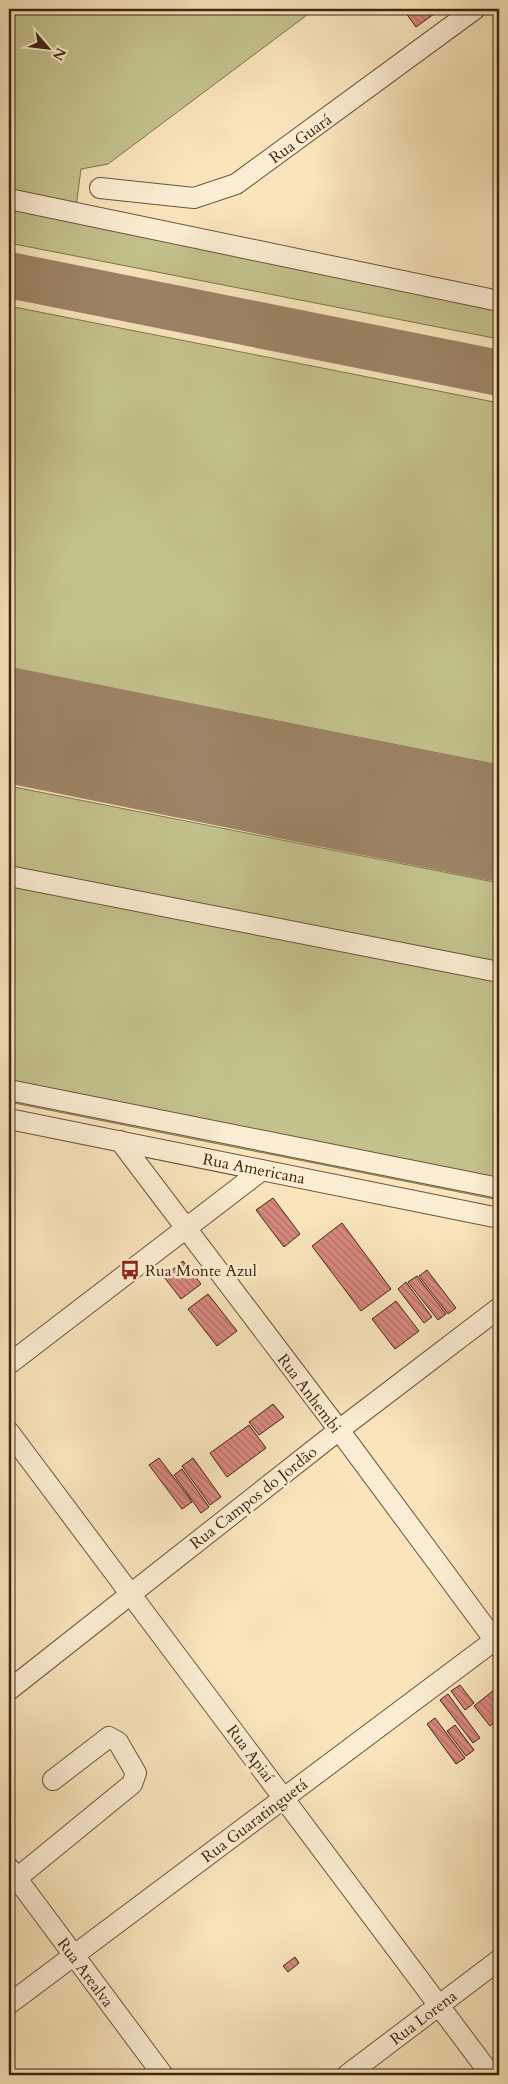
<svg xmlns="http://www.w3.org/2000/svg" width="508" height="2084" viewBox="0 0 508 2084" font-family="Cardo,serif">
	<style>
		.grass { fill: #c3c28d; stroke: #82734f }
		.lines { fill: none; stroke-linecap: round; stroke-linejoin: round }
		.taxiway { stroke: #9d8466; stroke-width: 46 }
		.runway { stroke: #9d8466; stroke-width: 115 }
		.building { fill: url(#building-back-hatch); stroke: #412411 }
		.minor-casing { stroke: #6f543c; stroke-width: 22 }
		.minor { stroke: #fbedd3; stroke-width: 20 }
		.labels { text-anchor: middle; stroke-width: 5; stroke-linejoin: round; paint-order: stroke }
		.street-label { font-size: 16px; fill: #412411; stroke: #fbedd3 }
		.poi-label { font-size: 16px; fill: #412411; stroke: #fbedd3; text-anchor: start }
	</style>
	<defs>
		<pattern id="building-back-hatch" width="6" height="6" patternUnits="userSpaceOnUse" patternTransform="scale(1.25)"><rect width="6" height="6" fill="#d98980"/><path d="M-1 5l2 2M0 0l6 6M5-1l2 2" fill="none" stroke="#b27067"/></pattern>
	</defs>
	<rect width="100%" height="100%" fill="#f9e4bc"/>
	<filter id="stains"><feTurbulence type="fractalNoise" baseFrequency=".004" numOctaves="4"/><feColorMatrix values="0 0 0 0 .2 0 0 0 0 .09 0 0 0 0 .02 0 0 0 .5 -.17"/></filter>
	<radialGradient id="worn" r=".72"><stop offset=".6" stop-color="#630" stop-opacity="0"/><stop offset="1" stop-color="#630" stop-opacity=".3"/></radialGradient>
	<!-- grass -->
	<path class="grass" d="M 9,9 L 315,9 L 108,164 L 81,169 L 76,207 L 499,291 L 499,339 L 9,243 Z
		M 9,306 L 499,403 L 499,765 L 9,668 Z
		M 9,786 L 499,883 L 499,1200 L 9,1102 Z"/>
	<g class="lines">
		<!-- taxiway -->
		<path class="taxiway" d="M 9,275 L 499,373"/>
		<!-- runway -->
		<path class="runway" d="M 9,725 L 499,824"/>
	</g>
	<!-- building -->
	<path class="building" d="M 403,9 L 430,9 L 434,14 L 416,27 Z
		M 273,1198 L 300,1234 L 284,1247 L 256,1210 Z
		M 342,1223 L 391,1289 L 361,1311 L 312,1246 Z
		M 183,1261 L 201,1284 L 181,1299 L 164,1277 Z
		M 427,1270 L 456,1308 L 448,1314 L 419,1276 Z
		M 417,1276 L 446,1314 L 438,1320 L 408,1282 Z
		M 406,1282 L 432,1317 L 424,1323 L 398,1289 Z
		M 208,1294 L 237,1331 L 217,1346 L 188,1309 Z
		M 396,1301 L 419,1331 L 395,1349 L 372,1319 Z
		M 273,1404 L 284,1417 L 259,1435 L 249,1422 Z
		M 249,1425 L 266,1448 L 227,1477 L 210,1453 Z
		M 159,1458 L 192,1502 L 182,1509 L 149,1465 Z
		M 193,1458 L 221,1497 L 210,1505 L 182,1466 Z
		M 182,1469 L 209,1507 L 201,1513 L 174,1475 Z
		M 460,1685 L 474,1703 L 465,1710 L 451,1691 Z
		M 499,1686 L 499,1696 L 497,1698 L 499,1701 L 499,1719 L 490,1726 L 474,1706 Z
		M 448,1694 L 480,1738 L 473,1743 L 440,1700 Z
		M 435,1718 L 465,1758 L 456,1764 L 427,1724 Z
		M 455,1725 L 474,1750 L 466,1756 L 447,1731 Z
		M 295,1957 L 299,1963 L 288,1972 L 283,1966 Z"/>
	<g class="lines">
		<defs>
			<path id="minor" d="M 100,188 L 194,198 L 236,184 L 475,9
				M 9,199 L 499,301
				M 9,876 L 499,972
				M 9,1090 L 499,1188
				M 9,1119 L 499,1218
				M 120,1141 L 339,1430 L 499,1646
				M 9,1364 L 262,1170
				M 9,1432 L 491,2075
				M 9,1690 L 339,1430 L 499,1308
				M 9,1868 L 163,2075
				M 17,1878 L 132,1784 L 136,1773 L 118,1742 L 109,1737 L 53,1780
				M 9,2004 L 499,1637
				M 347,2075 L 499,1960"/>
		</defs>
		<!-- minor casing -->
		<use href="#minor" class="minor-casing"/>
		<!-- minor -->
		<use href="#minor" class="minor"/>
	</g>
	<!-- icons -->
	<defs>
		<symbol id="bus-bare" viewBox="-9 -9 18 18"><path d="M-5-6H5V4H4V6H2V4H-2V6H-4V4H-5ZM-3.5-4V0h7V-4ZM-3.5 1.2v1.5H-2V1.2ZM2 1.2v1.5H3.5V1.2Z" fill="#8f2418" stroke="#fbedd3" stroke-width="2.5" paint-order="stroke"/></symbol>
	</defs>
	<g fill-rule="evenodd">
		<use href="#bus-bare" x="116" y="1256" width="28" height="28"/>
	</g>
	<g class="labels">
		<!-- street labels -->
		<g class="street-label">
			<text transform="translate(300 138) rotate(-36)" y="6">Rua Guará</text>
			<text transform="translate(254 1168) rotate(11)" y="6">Rua Americana</text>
			<text transform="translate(310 1393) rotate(53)" y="6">Rua Anhembi</text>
			<text transform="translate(253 1497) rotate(-38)" y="6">Rua Campos do Jordão</text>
			<text transform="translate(251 1753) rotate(53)" y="6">Rua Apiaí</text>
			<text transform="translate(254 1820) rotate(-37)" y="6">Rua Guaratinguetá</text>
			<text transform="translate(86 1972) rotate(53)" y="6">Rua Arealva</text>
			<text transform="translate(423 2017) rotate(-37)" y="6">Rua Lorena</text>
		</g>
		<!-- poi labels -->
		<g class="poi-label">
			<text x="145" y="1276">Rua Monte Azul</text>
		</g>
	</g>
	<!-- margin -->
	<rect width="508" height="2084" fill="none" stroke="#f9e4bc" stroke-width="30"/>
	<rect x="10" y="10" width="488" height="2064" fill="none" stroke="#412411" stroke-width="2.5"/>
	<rect x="15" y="15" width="478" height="2054" fill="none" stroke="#412411"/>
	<!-- north arrow -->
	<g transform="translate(48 48) rotate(118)" stroke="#fbedd3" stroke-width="4" paint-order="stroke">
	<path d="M0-4L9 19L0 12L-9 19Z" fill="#412411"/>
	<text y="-8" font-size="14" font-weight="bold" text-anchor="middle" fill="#412411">N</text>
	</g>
	<rect width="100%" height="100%" filter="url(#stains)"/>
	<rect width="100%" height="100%" fill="url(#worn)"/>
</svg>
